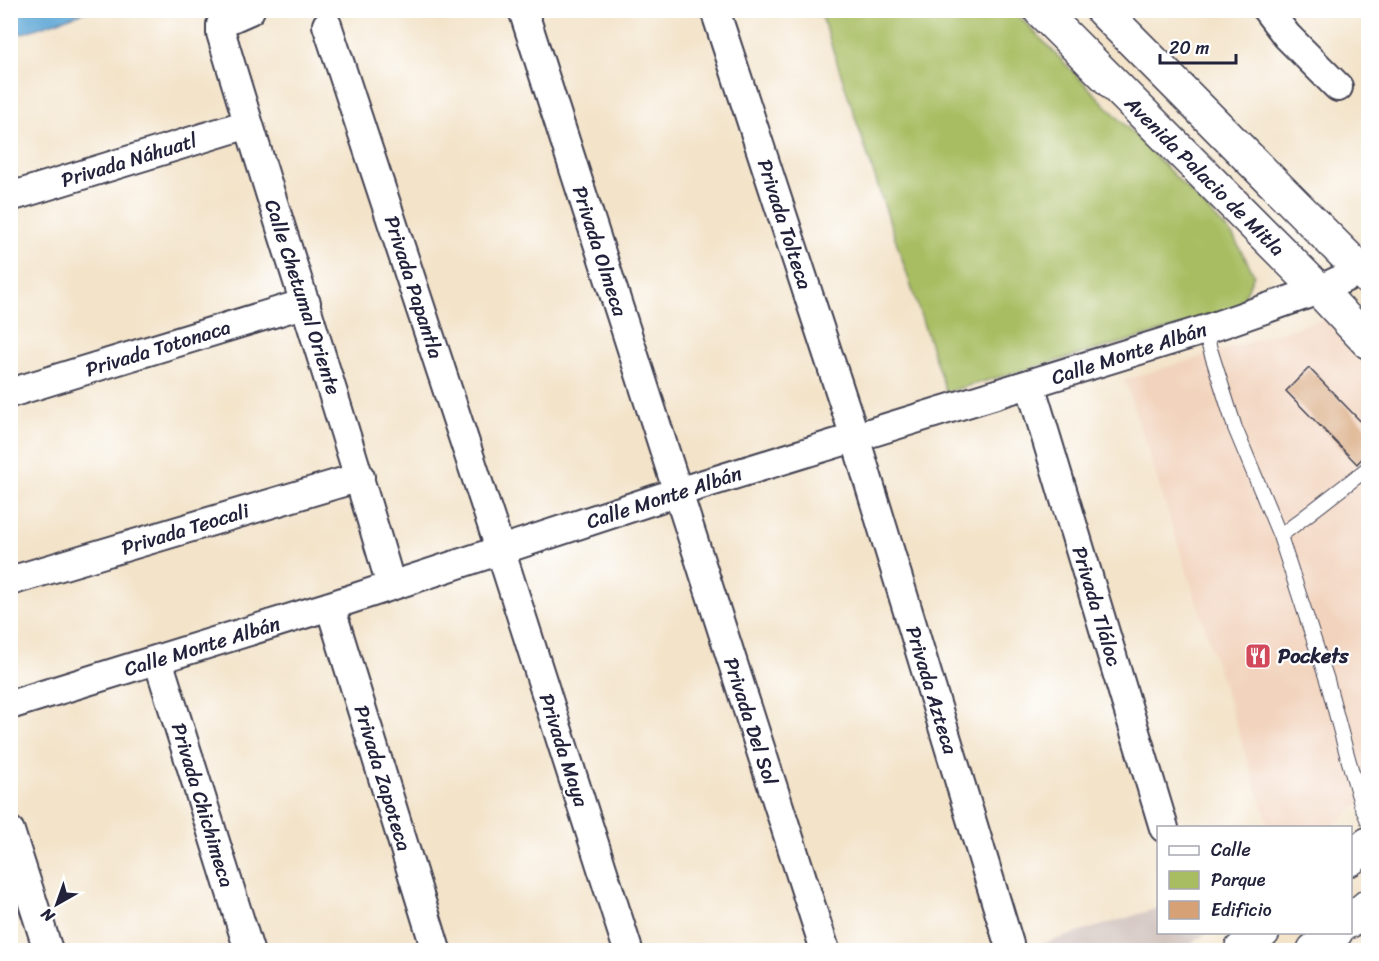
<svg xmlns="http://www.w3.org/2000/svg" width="1379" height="961" viewBox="0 0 1379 961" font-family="Sriracha,sans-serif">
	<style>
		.built { fill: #f2d4be }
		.industrial { fill: #cfc0ba }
		.green { fill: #a8bd62; stroke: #65704e; stroke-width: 1.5 }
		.water { fill: #5fa7d6; stroke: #406488; stroke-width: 1.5 }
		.building { fill: #d6a275 }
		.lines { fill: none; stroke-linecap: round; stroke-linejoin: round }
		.lane-casing { stroke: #413f50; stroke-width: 16 }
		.street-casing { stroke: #413f50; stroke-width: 32 }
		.secondary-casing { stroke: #413f50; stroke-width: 36 }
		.primary-casing { stroke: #413f50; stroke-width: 36 }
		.highway-casing { stroke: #413f50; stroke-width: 36 }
		.lane { stroke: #fff; stroke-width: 14 }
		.street { stroke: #fff; stroke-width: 28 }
		.secondary { stroke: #fff; stroke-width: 33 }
		.primary { stroke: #fff; stroke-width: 33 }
		.highway { stroke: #fff; stroke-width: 33 }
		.labels { text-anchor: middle; stroke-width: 4.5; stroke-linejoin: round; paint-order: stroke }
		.street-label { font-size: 20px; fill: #22223b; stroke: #fff }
		.poi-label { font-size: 20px; font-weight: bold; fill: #22223b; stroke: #fff; text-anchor: start }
	</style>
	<rect width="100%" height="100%" fill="#fff"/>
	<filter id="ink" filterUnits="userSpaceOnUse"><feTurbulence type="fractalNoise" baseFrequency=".0167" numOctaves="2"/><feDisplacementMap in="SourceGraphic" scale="12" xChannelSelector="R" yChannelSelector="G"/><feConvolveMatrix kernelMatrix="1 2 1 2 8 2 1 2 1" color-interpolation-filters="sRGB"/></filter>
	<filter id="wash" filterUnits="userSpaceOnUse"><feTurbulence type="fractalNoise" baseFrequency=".008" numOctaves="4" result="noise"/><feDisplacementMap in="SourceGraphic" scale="24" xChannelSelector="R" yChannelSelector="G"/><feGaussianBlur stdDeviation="1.35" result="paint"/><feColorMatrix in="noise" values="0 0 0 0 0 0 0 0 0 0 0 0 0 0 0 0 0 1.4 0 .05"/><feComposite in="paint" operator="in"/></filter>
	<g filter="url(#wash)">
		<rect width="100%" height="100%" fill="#f3e3c9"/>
		<!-- built -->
		<path class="built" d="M 1327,318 L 1368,359 L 1368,797 L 1332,827 L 1269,827 L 1125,380 Z"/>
		<!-- industrial -->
		<path class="industrial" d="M 1158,908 L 1158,932 L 1206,933 L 1184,950 L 1022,950 Z"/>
		<!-- green -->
		<path class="green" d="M 820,11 L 1014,11 L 1233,236 L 1254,274 L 1247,291 L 1235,311 L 946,392 Z"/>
		<!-- water -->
		<path class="water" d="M 11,10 L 88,10 L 88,11 L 11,37 Z"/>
		<g id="blocks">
			<!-- building -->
			<path class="building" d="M 1309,368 L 1368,429 L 1368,452 L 1357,464 L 1286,391 Z"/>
		</g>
	</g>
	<g filter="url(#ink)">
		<use href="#blocks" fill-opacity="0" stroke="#413f50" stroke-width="1.5"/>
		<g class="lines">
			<defs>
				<path id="lane" d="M 1204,330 L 1235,428 L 1280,536 L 1327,680 L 1346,751 L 1361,804 L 1368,821
					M 1280,536 L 1368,468"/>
				<path id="street" d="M 250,10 L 225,21 L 221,25 L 221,33 C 276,218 338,401 391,586
					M 523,10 L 825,950
					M 715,10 L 855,437 L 1009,944
					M 1267,10 L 1287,36 L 1338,87
					M 327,25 L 500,549 L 628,950
					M 10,197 L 248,124
					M 1030,384 L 1164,828
					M 10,393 L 306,303
					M 10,581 L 360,477
					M 330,606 L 436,950
					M 158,660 L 249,950
					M 10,705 L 330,606 L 678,492 L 1204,330 L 1319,290 L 1361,270 L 1368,265
					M 10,831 L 48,950"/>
				<path id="secondary" d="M 1040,10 L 1319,290 L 1368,342
					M 1102,10 L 1368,278"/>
				<path id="primary" d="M 1350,859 L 1368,844
					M 1241,950 L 1263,932"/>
				<path id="highway" d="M 1350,921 L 1368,906
					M 1314,950 L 1336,932"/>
			</defs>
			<!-- lane casing -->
			<use href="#lane" class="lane-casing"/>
			<!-- street casing -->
			<use href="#street" class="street-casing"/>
			<!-- secondary casing -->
			<use href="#secondary" class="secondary-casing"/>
			<!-- primary casing -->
			<use href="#primary" class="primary-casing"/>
			<!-- highway casing -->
			<use href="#highway" class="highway-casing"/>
			<!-- lane -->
			<use href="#lane" class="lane"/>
			<!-- street -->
			<use href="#street" class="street"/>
			<!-- secondary -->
			<use href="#secondary" class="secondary"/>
			<!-- primary -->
			<use href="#primary" class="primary"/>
			<!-- highway -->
			<use href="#highway" class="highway"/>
		</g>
	</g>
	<!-- icons -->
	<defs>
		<symbol id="restaurant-square" viewBox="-11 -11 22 22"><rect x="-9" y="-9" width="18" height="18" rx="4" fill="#d1495b" stroke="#fff"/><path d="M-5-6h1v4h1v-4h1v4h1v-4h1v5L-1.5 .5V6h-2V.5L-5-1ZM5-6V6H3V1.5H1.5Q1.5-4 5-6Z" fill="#fff"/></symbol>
	</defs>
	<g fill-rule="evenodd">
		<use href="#restaurant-square" x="1243" y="641" width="30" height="30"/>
	</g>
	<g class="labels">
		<!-- street labels -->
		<g class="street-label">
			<text transform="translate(129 160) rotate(-17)" y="7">Privada Náhuatl</text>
			<text transform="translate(1205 176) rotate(45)" y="7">Avenida Palacio de Mitla</text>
			<text transform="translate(785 224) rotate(72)" y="7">Privada Tolteca</text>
			<text transform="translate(600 251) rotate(72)" y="7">Privada Olmeca</text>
			<text transform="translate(414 287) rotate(72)" y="7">Privada Papantla</text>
			<text transform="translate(303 297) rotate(72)" y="7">Calle Chetumal Oriente</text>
			<text transform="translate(158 348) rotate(-17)" y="7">Privada Totonaca</text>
			<text transform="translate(1129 353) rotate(-18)" y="7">Calle Monte Albán</text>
			<text transform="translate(664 497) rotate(-18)" y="7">Calle Monte Albán</text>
			<text transform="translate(185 529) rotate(-17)" y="7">Privada Teocali</text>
			<text transform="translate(1097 606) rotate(73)" y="7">Privada Tláloc</text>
			<text transform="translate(202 646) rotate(-17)" y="7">Calle Monte Albán</text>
			<text transform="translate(932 690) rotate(73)" y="7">Privada Azteca</text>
			<text transform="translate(751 721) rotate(72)" y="7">Privada Del Sol</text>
			<text transform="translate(564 750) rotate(72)" y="7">Privada Maya</text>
			<text transform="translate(383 778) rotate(73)" y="7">Privada Zapoteca</text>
			<text transform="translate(203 805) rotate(73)" y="7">Privada Chichimeca</text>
		</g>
		<!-- poi labels -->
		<g class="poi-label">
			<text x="1278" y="663">Pockets</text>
		</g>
	</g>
	<!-- margin -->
	<rect width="1379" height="961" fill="none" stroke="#fff" stroke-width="36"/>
	<!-- legend -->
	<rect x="1157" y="826" width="195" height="108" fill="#ffffff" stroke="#a7a7b1" stroke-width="1.5"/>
	<rect x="1169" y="846" width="30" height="9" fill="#ffffff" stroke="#a7a7b1" stroke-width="1.5"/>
	<text x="1211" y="856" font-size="18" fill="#22223b">Calle</text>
	<rect x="1169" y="871" width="30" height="18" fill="#a8bd62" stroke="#a7a7b1" stroke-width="1.5"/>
	<text x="1211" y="886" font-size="18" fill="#22223b">Parque</text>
	<rect x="1169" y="901" width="30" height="18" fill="#d6a275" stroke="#a7a7b1" stroke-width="1.5"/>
	<text x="1211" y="916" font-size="18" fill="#22223b">Edificio</text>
	<!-- north arrow -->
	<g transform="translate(57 904) rotate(220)" stroke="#ffffff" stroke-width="4.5" paint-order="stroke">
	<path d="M0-4.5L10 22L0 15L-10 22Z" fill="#22223b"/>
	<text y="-9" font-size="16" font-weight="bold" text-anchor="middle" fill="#22223b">N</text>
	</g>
	<!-- scale -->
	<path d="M1160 54v9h76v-9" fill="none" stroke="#22223b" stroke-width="3"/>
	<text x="1169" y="54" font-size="18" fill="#22223b" stroke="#ffffff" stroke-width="4.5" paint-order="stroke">20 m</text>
</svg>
